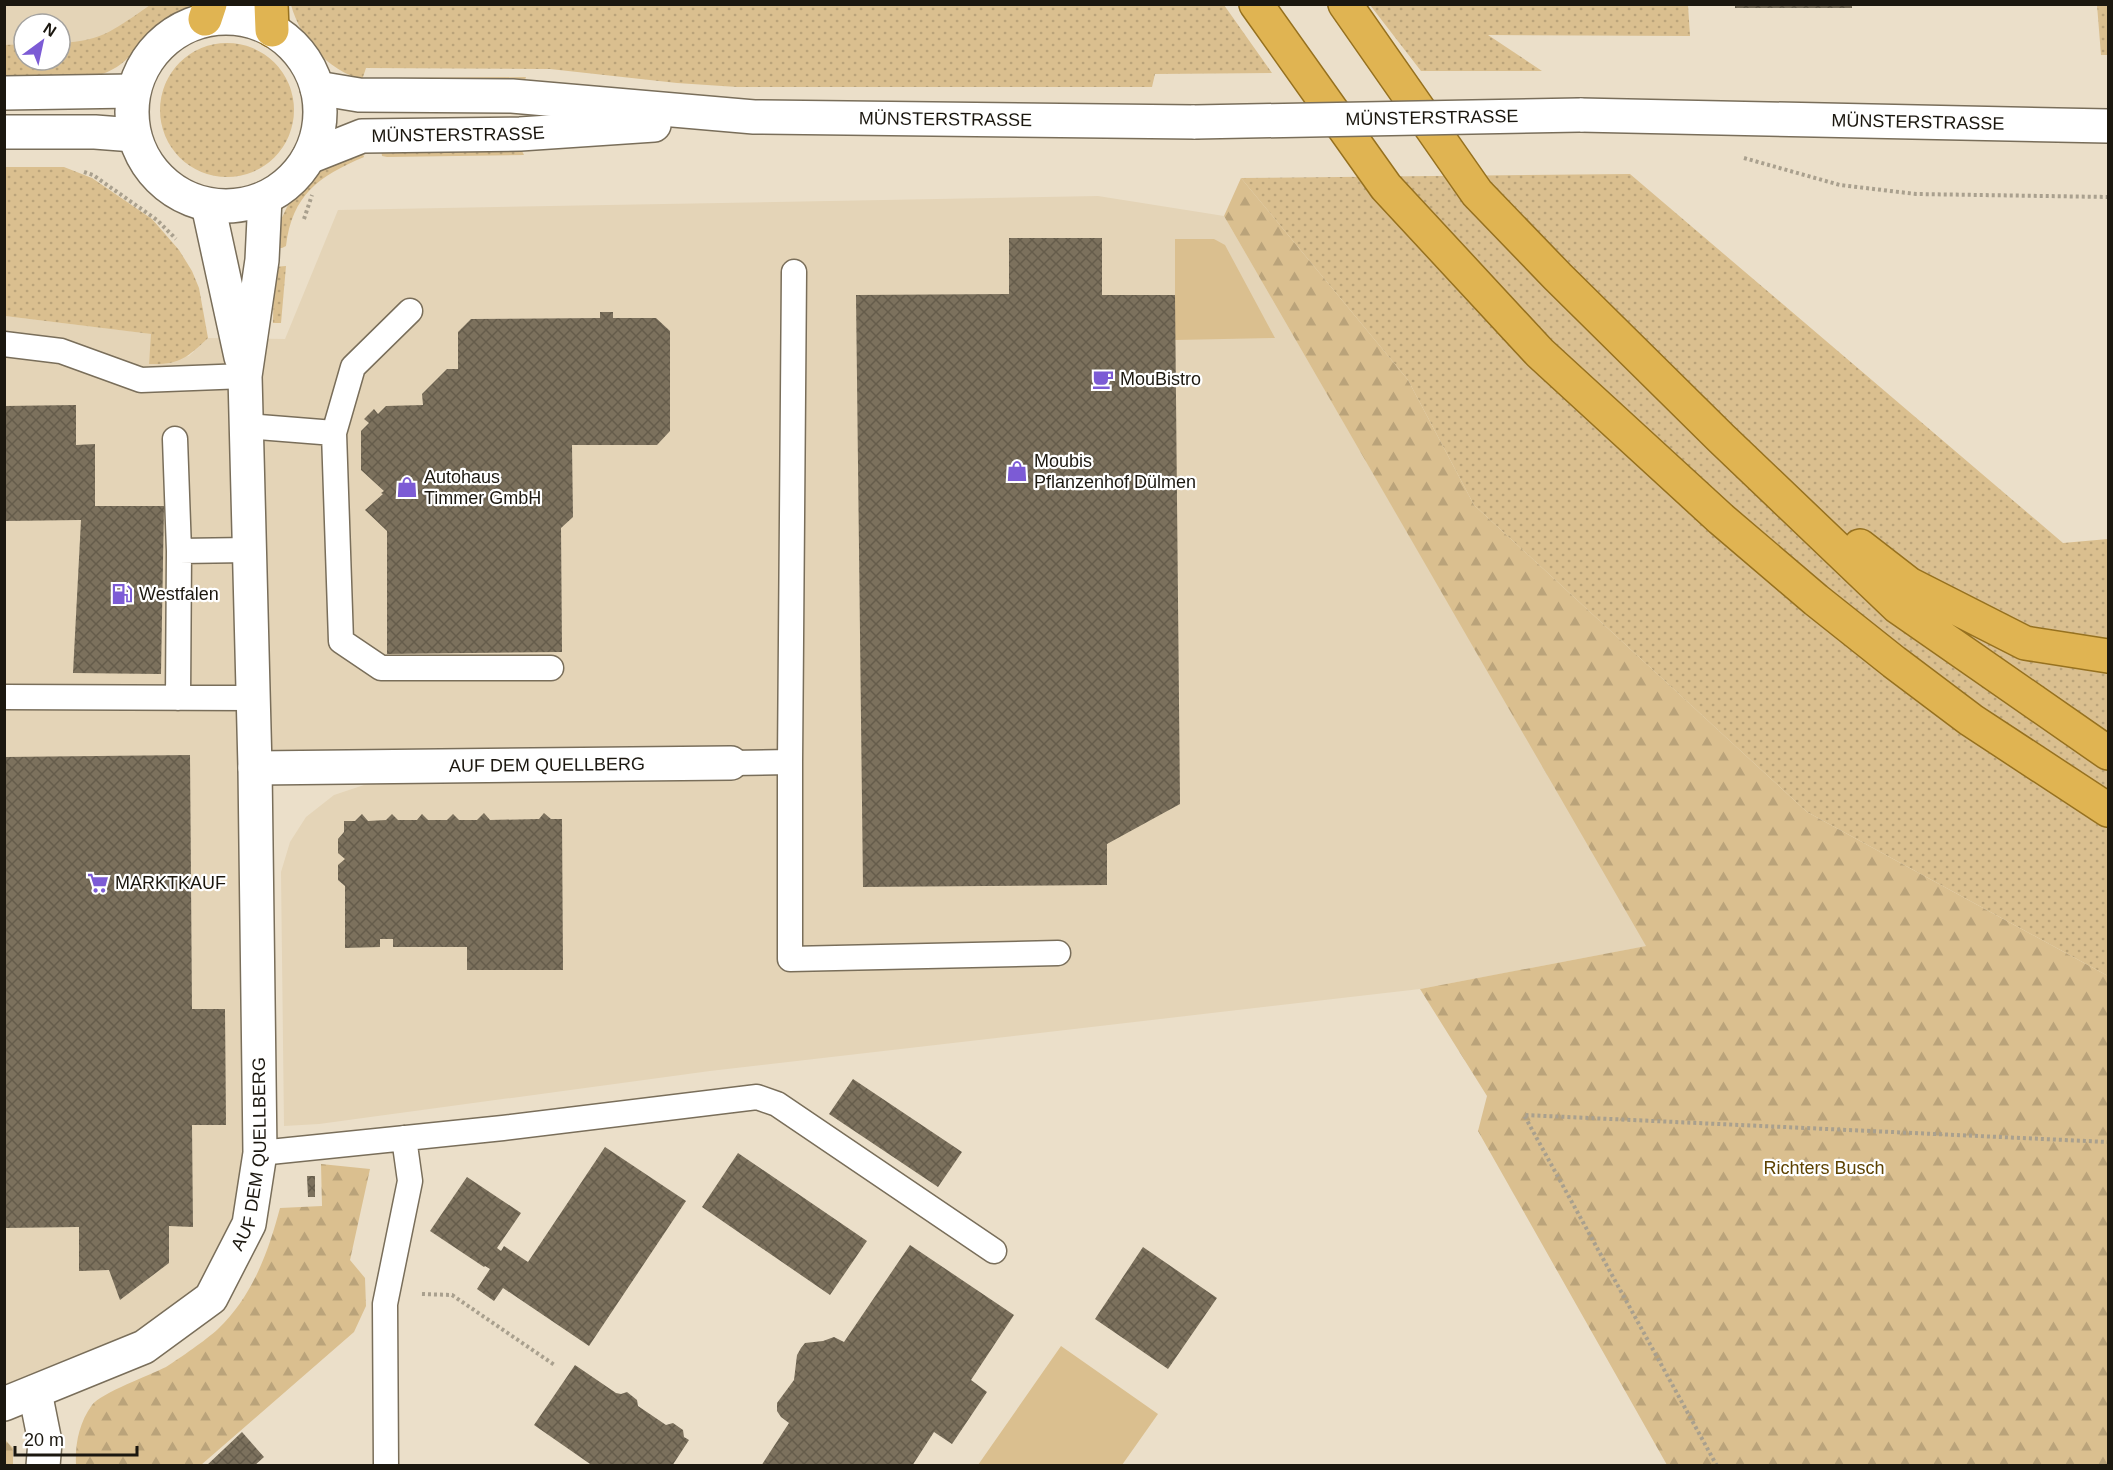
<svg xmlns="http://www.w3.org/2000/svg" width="2113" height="1470" viewBox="0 0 2113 1470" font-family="Helvetica,sans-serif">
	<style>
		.built { fill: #e4d4b7 }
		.grass { fill: url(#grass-dots) }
		.forest { fill: url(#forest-firs) }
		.park { fill: #dabf8f }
		.building { fill: url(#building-cross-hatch) }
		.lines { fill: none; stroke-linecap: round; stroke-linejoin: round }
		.service-casing { stroke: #796e5a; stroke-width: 27 }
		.minor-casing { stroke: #796e5a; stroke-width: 36 }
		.secondary-casing { stroke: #796e5a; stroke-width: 36 }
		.trunk-casing { stroke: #96711f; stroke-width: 36 }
		.path { stroke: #a9a08e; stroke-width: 4; stroke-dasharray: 3 3; stroke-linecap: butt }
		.service { stroke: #fff; stroke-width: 24 }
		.minor { stroke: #fff; stroke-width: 33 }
		.secondary { stroke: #fff; stroke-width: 33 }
		.trunk { stroke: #e0b452; stroke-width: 33 }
		.secondary-bridge-casing { stroke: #796e5a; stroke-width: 36; stroke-linecap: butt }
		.secondary-bridge { stroke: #fff; stroke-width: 33 }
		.labels { text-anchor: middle; stroke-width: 4.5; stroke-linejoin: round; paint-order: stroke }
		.street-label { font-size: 18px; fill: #1b170f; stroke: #fff }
		.poi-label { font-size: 18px; fill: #1b170f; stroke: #fff; text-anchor: start }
		.park-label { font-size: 18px; fill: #5d4202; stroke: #fff }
	</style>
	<defs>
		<pattern id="grass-dots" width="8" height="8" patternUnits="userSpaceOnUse" patternTransform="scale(1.5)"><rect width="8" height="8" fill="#dabf8f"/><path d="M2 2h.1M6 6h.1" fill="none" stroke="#baa37a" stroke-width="1.8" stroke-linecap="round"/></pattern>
		<pattern id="forest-firs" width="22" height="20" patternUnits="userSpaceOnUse" patternTransform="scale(1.5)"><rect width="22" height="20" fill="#dabf8f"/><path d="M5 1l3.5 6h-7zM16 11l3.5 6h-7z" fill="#baa37a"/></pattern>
		<pattern id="building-cross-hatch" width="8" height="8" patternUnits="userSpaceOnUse" patternTransform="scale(1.5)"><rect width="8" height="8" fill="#7c715d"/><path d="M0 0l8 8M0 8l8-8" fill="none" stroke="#655c4b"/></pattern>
	</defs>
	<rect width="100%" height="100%" fill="#ebdfc9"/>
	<!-- built -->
	<path class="built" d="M 4,5 L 150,5 L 105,36 L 81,42 L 60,43 L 60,24 L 24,24 L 24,44 L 5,45 Z
		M 1098,196 L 1224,216 L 1647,946 L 1420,989 L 710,1071 L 319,1124 L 284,1126 L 281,872 L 290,842 L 306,817 L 334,795 L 367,784 L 710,781 L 712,763 L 255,768 L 260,1153 L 211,1298 L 5,1404 L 5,316 L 152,334 L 149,364 L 189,356 L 208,338 L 285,339 L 338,210 Z"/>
	<!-- grass -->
	<path class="grass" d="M 150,5 L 190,5 C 180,17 165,22 153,32 C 142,42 133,55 121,64 C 93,86 39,81 5,82 L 4,45 L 24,44 L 24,60 L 60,60 L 60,43 C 104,41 116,28 150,5 Z
		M 291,5 L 1224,5 L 1272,73 L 1155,74 L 1152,87 L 737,87 L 677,83 L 550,69 L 366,68 L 362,80 C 327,69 301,40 291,5 Z
		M 1370,5 L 1688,5 L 1690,36 L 1488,35 L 1542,71 L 1421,71 Z
		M 2097,5 L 2108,5 L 2108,55 L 2101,55 Z
		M160 110a67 67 0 1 1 134 0a67 67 0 1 1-134 0Z
		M 526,77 L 524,83 L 382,81 L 386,78 Z
		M 520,147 L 524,155 L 387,157 L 382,156 L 381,148 Z
		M 362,151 L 364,157 C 319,176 292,195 286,246 L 282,248 L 276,248 L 279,224 L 287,207 L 298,191 L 329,164 Z
		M 5,167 L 64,167 L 92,178 L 152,219 L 179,250 L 192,271 L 199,288 L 208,338 C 187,358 179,365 149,364 L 151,334 L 5,316 Z
		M 1630,174 L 2063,543 L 2108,539 L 2108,976 L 1807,812 L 1474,505 L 1408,380 L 1241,178 Z
		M 286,266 L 281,323 L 273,323 L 274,267 Z"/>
	<!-- forest -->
	<path class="forest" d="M 1241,178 L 1408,380 L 1474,505 L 1807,812 L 2108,976 L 2108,1465 L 1667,1465 L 1478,1131 L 1487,1096 L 1420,989 L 1646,946 L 1224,216 Z
		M 321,1164 L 370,1169 L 350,1260 L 365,1278 L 366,1306 L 354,1332 L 201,1465 L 76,1465 C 75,1444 79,1423 92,1405 C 101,1393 150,1375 166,1367 C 180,1358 206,1340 218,1329 C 253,1295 268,1253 280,1208 L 322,1206 Z
		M 5,1440 L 13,1448 L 13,1465 L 5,1465 Z"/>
	<!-- park -->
	<path class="park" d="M 1175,239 L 1214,239 L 1225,245 L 1275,338 L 1175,340 Z
		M 1061,1346 L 1158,1414 L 1122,1465 L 978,1465 Z"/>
	<!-- building -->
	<path class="building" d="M 1735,4 L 1852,4 L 1852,8 L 1735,8 Z
		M 1009,238 L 1102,238 L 1102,295 L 1175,295 L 1180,804 L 1107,844 L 1107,885 L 863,887 L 856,295 L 1009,294 Z
		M 600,312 L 613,312 L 613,318 L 656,318 L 670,331 L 670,431 L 657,445 L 572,445 L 573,517 L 561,528 L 562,652 L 387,654 L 387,531 L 365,510 L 383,494 L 381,493 L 384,491 L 361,470 L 361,431 L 369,423 L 364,419 L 374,409 L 378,414 L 386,406 L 423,405 L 422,394 L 447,369 L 458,369 L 458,332 L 471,319 L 600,318 Z
		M 76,405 L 76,445 L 95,444 L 95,506 L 164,506 L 161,674 L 73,673 L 81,520 L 4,521 L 4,406 Z
		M 190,755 L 192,1009 L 225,1009 L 226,1125 L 192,1125 L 193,1227 L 169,1226 L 169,1263 L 120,1300 L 109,1270 L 79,1271 L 79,1227 L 4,1228 L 4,757 Z
		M 484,813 L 490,820 L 539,819 L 544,813 L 551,819 L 562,819 L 563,970 L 467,970 L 467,947 L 393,947 L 393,939 L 380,939 L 380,947 L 345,948 L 345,886 L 338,880 L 338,865 L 345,859 L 338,853 L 338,839 L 344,832 L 344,821 L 355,821 L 362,814 L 368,821 L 386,820 L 392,814 L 398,820 L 417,820 L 422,814 L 428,820 L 447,820 L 453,814 L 459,820 L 477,820 Z
		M 853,1079 L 962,1152 L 938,1187 L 829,1114 Z
		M 605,1147 L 686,1201 L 589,1346 L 503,1288 L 494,1301 L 477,1289 L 490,1269 L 485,1266 L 484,1267 L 430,1231 L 467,1177 L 521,1213 L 497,1248 L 501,1251 L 504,1246 L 528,1262 Z
		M 738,1153 L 867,1241 L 830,1295 L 702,1207 Z
		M 307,1176 L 315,1176 L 315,1197 L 308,1197 Z
		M 910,1245 L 1014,1315 L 971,1380 L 987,1392 L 952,1444 L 934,1432 L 912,1466 L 761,1466 L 789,1423 L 781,1417 L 777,1411 L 777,1403 L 794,1380 L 797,1355 L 801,1348 L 805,1343 L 823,1341 L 834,1337 L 844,1342 Z
		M 1143,1247 L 1217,1298 L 1168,1369 L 1095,1319 Z
		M 575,1365 L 616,1393 L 621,1394 L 627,1392 L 637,1400 L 638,1406 L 666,1425 L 673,1423 L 683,1430 L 684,1437 L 689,1440 L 672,1466 L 593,1466 L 534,1425 Z
		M 242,1432 L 264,1457 L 254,1466 L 206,1466 Z"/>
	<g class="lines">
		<defs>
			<path id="service" d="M 4,344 L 61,351 L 141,380 L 245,376
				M 246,426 L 334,433 L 341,641 L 381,668 L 551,668
				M 334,433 L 353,367 L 410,311
				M 175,439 L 179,551
				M 4,697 L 252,698
				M 178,698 L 179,551 L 249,550
				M 790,762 L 790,959 L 1058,953
				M 731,763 L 790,762 L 794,272
				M 260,1153 L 503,1128 L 757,1097 L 777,1104 L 994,1251
				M 386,1466 L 385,1304 L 410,1181 L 404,1138"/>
			<g id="minor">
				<path d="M 208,205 L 241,357"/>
				<path id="s1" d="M 255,768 L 731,763"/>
				<path d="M 35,1392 L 45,1442 L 43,1466"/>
				<path id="s2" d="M 4,1404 L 144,1347 L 211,1298 L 249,1224 L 260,1153 L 255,768 L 245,376 L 262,260 L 265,198"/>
			</g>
			<g id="secondary">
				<circle cx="226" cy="112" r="94"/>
				<path id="s3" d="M 317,88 L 359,95 L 512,96 L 754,117 L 1195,122"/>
				<path d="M 4,93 L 133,91"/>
				<path id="s4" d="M 1580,115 L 2108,126"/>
				<path d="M 4,132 L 95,132 L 134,135"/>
				<path id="s5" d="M 309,157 L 362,136 L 520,134 L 654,125"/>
			</g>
			<path id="trunk" d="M 271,4 L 272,30
				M 1256,4 L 1386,187 L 1540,353 L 1721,519 L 1816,600 L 1894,662 L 1971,720 L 2108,810
				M 1345,4 L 1477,193 L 1558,277 L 1721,438 L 1898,607 L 2108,753
				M 205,19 L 210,4
				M 1860,546 L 1909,584 L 2025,643 L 2108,656"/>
		</defs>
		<!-- service casing -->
		<use href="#service" class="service-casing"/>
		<!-- minor casing -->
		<use href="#minor" class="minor-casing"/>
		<!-- secondary casing -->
		<use href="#secondary" class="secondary-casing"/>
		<!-- trunk casing -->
		<use href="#trunk" class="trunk-casing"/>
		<!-- path -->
		<path class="path" d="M 1744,158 L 1840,185 L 1916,194 L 2108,197
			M 84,172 L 93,175 L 157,220 L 176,239
			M 304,219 L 312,195
			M 422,1294 L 452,1295 L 556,1366
			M 1717,1466 L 1524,1115 L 2108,1142"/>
		<!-- service -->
		<use href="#service" class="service"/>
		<!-- minor -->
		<use href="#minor" class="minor"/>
		<!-- secondary -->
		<use href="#secondary" class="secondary"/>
		<!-- trunk -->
		<use href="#trunk" class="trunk"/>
		<defs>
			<g id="secondary-bridge">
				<path id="s6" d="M 1195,122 L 1580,115"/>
			</g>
		</defs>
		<!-- secondary-bridge casing -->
		<use href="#secondary-bridge" class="secondary-bridge-casing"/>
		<!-- secondary-bridge -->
		<use href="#secondary-bridge" class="secondary-bridge"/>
	</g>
	<!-- icons -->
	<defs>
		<symbol id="cafe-bare" viewBox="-9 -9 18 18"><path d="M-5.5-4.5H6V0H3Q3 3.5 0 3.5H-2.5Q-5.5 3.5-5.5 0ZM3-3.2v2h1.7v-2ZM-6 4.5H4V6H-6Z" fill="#7c5bd5" stroke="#fff" stroke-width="2.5" paint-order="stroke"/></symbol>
		<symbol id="shop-bare" viewBox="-9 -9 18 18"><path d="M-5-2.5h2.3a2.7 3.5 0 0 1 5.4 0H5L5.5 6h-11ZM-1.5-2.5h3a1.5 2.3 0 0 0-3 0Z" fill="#7c5bd5" stroke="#fff" stroke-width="2.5" paint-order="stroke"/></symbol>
		<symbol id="fuel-bare" viewBox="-9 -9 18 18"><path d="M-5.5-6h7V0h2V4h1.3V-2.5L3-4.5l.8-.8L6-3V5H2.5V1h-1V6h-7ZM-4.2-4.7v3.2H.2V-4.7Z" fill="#7c5bd5" stroke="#fff" stroke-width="2.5" paint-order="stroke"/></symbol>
		<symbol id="supermarket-bare" viewBox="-9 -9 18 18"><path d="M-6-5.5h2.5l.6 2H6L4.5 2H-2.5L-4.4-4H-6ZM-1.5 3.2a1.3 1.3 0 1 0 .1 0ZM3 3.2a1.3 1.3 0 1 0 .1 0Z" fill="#7c5bd5" stroke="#fff" stroke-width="2.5" paint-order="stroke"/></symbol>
	</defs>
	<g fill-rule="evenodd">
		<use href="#cafe-bare" x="1088" y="364" width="30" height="30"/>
		<use href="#shop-bare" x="1002" y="456" width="30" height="30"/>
		<use href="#shop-bare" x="392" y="472" width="30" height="30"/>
		<use href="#fuel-bare" x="107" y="579" width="30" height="30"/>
		<use href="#supermarket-bare" x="83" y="868" width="30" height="30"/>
	</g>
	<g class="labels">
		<!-- street labels -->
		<g class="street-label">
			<text dy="6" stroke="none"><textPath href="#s6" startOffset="237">MÜNSTERSTRASSE</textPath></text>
			<text dy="6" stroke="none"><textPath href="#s3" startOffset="630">MÜNSTERSTRASSE</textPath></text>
			<text dy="6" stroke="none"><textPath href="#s4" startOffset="338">MÜNSTERSTRASSE</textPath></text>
			<text dy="6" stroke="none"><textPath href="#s5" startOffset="153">MÜNSTERSTRASSE</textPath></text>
			<text dy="6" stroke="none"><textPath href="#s1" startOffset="292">AUF DEM QUELLBERG</textPath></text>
			<text dy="6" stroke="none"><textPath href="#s2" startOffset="387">AUF DEM QUELLBERG</textPath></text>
		</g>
		<!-- poi labels -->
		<g class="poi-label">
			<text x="1120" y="385">MouBistro</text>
			<text x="1034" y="467">Moubis<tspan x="1034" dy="21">Pflanzenhof Dülmen</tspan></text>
			<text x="424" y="483">Autohaus<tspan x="424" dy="21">Timmer GmbH</tspan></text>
			<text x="139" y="600">Westfalen</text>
			<text x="115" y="889">MARKTKAUF</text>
		</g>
		<!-- park labels -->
		<g class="park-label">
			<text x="1824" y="1174">Richters Busch</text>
		</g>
	</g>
	<!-- border -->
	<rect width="2113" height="1470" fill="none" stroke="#1b170f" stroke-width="12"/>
	<!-- north arrow -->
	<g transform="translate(42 42) rotate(33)"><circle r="28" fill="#ffffff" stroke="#a4a29f" stroke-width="1.5"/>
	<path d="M0-4.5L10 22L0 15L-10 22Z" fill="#7c5bd5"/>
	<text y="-9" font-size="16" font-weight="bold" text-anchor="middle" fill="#1b170f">N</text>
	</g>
	<!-- scale -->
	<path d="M15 1446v9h122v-9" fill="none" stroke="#1b170f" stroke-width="3"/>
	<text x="24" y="1446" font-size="18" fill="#1b170f" stroke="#ffffff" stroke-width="4.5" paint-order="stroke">20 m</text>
</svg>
